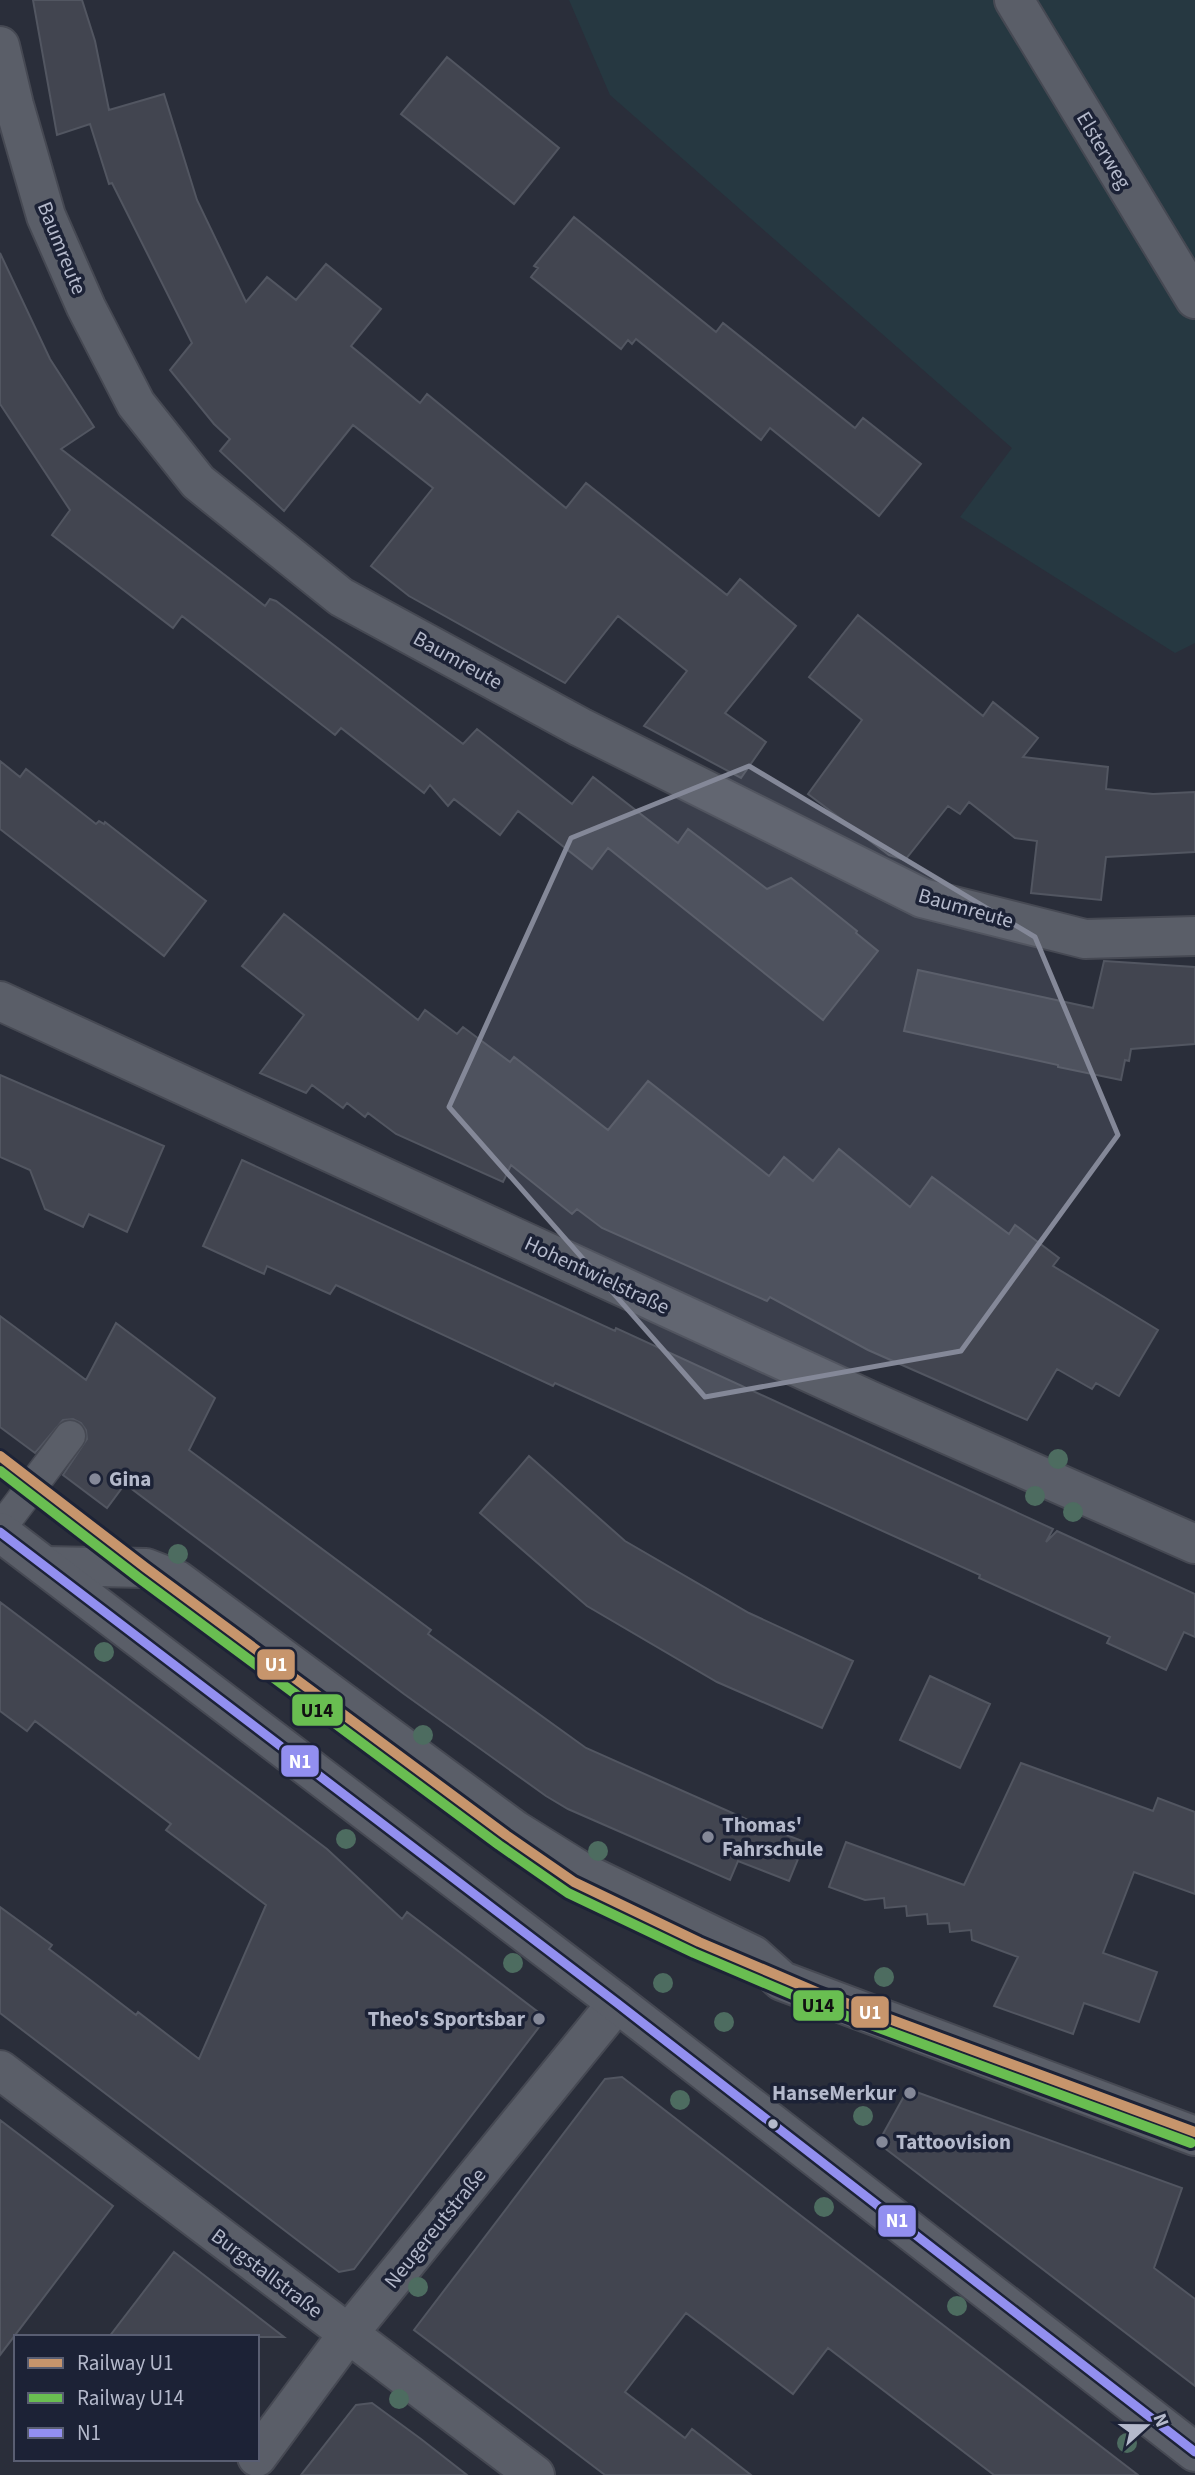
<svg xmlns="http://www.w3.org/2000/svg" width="1195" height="2475" viewBox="0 0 1195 2475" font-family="'Source Sans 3',sans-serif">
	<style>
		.green { fill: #263841 }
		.building { fill: #424550; stroke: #525661; stroke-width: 2 }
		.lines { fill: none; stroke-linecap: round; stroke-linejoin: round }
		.service-casing { stroke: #464953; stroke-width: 33 }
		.minor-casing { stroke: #464953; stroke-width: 42 }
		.tertiary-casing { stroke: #464953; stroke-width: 42 }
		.service { stroke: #5a5e68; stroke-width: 30 }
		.minor { stroke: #5a5e68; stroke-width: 38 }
		.tertiary { stroke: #5a5e68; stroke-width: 38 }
		.bus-1-casing { stroke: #1c2236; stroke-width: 14 }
		.bus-1 { stroke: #928ff0; stroke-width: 9 }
		.rail-1-casing { stroke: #1c2236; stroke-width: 16 }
		.rail-2-casing { stroke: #1c2236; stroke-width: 16 }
		.rail-1 { stroke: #c7956c; stroke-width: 10 }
		.rail-2 { stroke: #69be51; stroke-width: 10 }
		.tree { fill: #4d6c60 }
		.marked { fill: #848898; fill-opacity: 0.2; stroke: #848898; stroke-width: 5; stroke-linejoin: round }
		.poi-dot { fill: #848898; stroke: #1c2236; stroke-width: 2.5 }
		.bus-dot { fill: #b4b9cb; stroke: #1c2236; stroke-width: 2.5 }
		.labels { text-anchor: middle; stroke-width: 7; stroke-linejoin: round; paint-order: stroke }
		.street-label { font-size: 21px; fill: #b4b9cb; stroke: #1c2236 }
		.poi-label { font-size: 21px; font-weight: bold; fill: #b4b9cb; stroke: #1c2236; text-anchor: start }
		.line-badge { stroke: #1c2236; stroke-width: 2.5 }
		.badge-label { font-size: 19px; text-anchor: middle; font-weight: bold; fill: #fff }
		.pale-badge-label { font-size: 19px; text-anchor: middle; font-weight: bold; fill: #111 }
	</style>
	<rect width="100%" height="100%" fill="#2a2e3a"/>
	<!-- green -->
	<path class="green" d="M 569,0 L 1195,0 L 1195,643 L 1175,653 L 960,517 L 1012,448 L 610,95 Z"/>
	<!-- building -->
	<path class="building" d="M 33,0 L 82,0 L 95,41 L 109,110 L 164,94 L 197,200 L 246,302 L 267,277 L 296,300 L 326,264 L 381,309 L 351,346 L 420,403 L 427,394 L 566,508 L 586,483 L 727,595 L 740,579 L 796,626 L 725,713 L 766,742 L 741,778 L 644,726 L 687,671 L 618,616 L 565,683 L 409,596 L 371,566 L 433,488 L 353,425 L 284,511 L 220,451 L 230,439 L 214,424 L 170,370 L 192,343 L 112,183 L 109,184 L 90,124 L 57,135 Z
		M 447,57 L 559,148 L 514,204 L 401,114 Z
		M 574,217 L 716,332 L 723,323 L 855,428 L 863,418 L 921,464 L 879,516 L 770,428 L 761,440 L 636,339 L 632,344 L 628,340 L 621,349 L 531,277 L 538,268 L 534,266 Z
		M 0,253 L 50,359 L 94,427 L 61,449 L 265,606 L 270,599 L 276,601 L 463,744 L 477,729 L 572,804 L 593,777 L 678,843 L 688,829 L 767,889 L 791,878 L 857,931 L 856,933 L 878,951 L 823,1020 L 608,848 L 592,869 L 518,811 L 500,835 L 454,799 L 448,806 L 430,785 L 424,793 L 341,728 L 335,735 L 182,616 L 173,628 L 52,535 L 70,510 L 0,404 Z
		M 858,615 L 983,716 L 993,702 L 1038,738 L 1023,757 L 1108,767 L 1106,789 L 1153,794 L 1195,792 L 1195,852 L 1106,857 L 1101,900 L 1031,893 L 1037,841 L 1015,838 L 969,802 L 960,814 L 948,806 L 905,860 L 889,855 L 808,794 L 862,720 L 809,677 Z
		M 0,761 L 20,777 L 26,769 L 96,824 L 99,821 L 104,824 L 105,822 L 206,901 L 164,956 L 0,829 Z
		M 284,914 L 418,1020 L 425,1010 L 457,1034 L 463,1027 L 510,1062 L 514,1057 L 608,1130 L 648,1081 L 769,1176 L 784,1157 L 813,1181 L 839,1149 L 910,1207 L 932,1177 L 1009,1234 L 1015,1225 L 1018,1227 L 1059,1258 L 1053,1266 L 1158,1330 L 1119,1396 L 1096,1383 L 1092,1389 L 1057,1369 L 1027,1420 L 868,1350 L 770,1297 L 767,1301 L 602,1228 L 577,1209 L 572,1214 L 511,1165 L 503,1182 L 396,1134 L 368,1113 L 365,1117 L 347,1103 L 343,1108 L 312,1085 L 306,1093 L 260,1073 L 304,1015 L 242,966 Z
		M 1104,961 L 1195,967 L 1195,1044 L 1131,1049 L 1129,1061 L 1125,1060 L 1121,1080 L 1058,1067 L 1058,1065 L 904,1031 L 918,970 L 1093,1008 Z
		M 0,1075 L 164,1146 L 127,1232 L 89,1214 L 83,1227 L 45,1209 L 30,1170 L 0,1157 Z
		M 242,1160 L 615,1331 L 616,1328 L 1053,1529 L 1046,1542 L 1057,1531 L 1195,1594 L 1195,1637 L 1184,1632 L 1166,1670 L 1107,1643 L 1110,1637 L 979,1578 L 980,1575 L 555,1383 L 553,1386 L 351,1292 L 336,1285 L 330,1294 L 267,1266 L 264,1274 L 203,1246 Z
		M 0,1316 L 86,1380 L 116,1323 L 215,1398 L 189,1450 L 431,1630 L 428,1634 L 586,1748 L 755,1823 L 805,1842 L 789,1881 L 738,1861 L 730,1880 L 568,1809 L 546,1796 L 404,1694 L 125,1484 L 107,1508 L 63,1475 L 87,1439 L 86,1430 L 81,1423 L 73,1419 L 63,1420 L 35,1453 L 0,1427 Z
		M 529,1456 L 625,1541 L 749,1613 L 853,1661 L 822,1728 L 717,1682 L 587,1606 L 480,1513 Z
		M 0,1602 L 327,1849 L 402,1919 L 407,1912 L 546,2018 L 354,2269 L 339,2272 L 0,2013 L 0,1907 L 52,1945 L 49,1949 L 93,1982 L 136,2015 L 138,2012 L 199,2059 L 266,1905 L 166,1830 L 171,1824 L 35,1721 L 27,1731 L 0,1711 Z
		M 930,1676 L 990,1704 L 960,1768 L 900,1740 Z
		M 1021,1763 L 1153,1811 L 1158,1798 L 1195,1812 L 1195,1894 L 1134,1872 L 1103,1953 L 1157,1972 L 1139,2022 L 1084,2003 L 1073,2034 L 994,2006 L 1018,1957 L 972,1940 L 971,1930 L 950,1932 L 949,1923 L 928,1924 L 927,1914 L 907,1916 L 906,1906 L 885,1908 L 884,1898 L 865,1900 L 829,1887 L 846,1842 L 964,1885 Z
		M 622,2077 L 791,2208 L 1138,2475 L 994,2475 L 828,2348 L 793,2394 L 686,2313 L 625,2392 L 685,2438 L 692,2429 L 751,2475 L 605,2475 L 414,2330 L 605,2079 Z
		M 908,2089 L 1182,2188 L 1154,2268 L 1195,2299 L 1195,2386 L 878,2143 Z
		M 0,2120 L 113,2206 L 0,2355 Z
		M 174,2252 L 209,2279 L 284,2337 L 109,2337 Z
		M 372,2403 L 421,2439 L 467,2475 L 301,2475 L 356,2405 Z"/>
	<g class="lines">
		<defs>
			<path id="service" d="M 0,1529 L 70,1436"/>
			<path id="minor" d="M 1014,0 L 1195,299
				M 0,46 L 14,105 L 46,216 L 86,307 L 136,404 L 198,482 L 341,597 L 580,727 L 922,898 L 1085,939 L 1195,936
				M 0,1001 L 869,1400 L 1195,1544
				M 45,1566 L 146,1568 L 177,1580 L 515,1830 L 584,1873 L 753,1955 L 782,1981 L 1195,2136
				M 0,2070 L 535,2475
				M 257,2457 L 348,2334 L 617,2003"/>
			<path id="tertiary" d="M 0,1532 L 617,2003 L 1195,2452"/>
		</defs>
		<!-- service casing -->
		<use href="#service" class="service-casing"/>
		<!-- minor casing -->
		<use href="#minor" class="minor-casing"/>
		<!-- tertiary casing -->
		<use href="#tertiary" class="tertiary-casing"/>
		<!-- service -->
		<use href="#service" class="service"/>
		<!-- minor -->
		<use href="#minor" class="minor"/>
		<!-- tertiary -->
		<use href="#tertiary" class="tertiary"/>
		<defs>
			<path id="bus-1" d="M 0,1532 L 617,2003 L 1195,2452"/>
		</defs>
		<!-- bus-1 casing -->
		<use href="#bus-1" class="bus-1-casing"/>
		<!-- bus-1 -->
		<use href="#bus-1" class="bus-1"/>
		<defs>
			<path id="rail-1" d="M 0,1456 L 146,1568 L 506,1835 L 574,1882 L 699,1942 L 819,1993 L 1195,2132"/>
			<path id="rail-2" d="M 0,1471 L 139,1578 L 499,1845 L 568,1893 L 694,1953 L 814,2004 L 1191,2143"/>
		</defs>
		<!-- rail-1 casing -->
		<use href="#rail-1" class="rail-1-casing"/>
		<!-- rail-2 casing -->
		<use href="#rail-2" class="rail-2-casing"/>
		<!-- rail-1 -->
		<use href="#rail-1" class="rail-1"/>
		<!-- rail-2 -->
		<use href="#rail-2" class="rail-2"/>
	</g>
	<!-- trees -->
	<g class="tree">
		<circle cx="1058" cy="1459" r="10"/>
		<circle cx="1035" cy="1496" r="10"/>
		<circle cx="1073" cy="1512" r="10"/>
		<circle cx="178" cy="1554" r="10"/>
		<circle cx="104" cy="1652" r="10"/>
		<circle cx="423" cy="1735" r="10"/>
		<circle cx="346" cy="1839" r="10"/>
		<circle cx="598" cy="1851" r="10"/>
		<circle cx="513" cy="1963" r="10"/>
		<circle cx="884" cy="1977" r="10"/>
		<circle cx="663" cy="1983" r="10"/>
		<circle cx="724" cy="2022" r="10"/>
		<circle cx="680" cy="2100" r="10"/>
		<circle cx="863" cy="2116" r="10"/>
		<circle cx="824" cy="2207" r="10"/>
		<circle cx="418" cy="2287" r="10"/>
		<circle cx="957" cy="2306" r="10"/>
		<circle cx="399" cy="2399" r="10"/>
		<circle cx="1127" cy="2443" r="10"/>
	</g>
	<!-- marked area -->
	<path class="marked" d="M 749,766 L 1035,937 L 1118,1135 L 961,1351 L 705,1397 L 449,1107 L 571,838 Z"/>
	<!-- markers -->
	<g class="poi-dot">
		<circle cx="95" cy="1479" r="7"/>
		<circle cx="708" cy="1837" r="7"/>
		<circle cx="539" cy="2019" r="7"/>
		<circle cx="910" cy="2093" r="7"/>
		<circle cx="882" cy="2142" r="7"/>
	</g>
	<circle class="bus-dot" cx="773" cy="2124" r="6"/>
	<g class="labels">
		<!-- street labels -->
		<g class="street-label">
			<text transform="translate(1104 150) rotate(59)" y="7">Elsterweg</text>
			<text transform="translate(62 248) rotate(68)" y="7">Baumreute</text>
			<text transform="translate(458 660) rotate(29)" y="7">Baumreute</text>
			<text transform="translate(966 908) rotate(16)" y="7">Baumreute</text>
			<text transform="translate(597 1275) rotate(25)" y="7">Hohentwielstraße</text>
			<text transform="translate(435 2228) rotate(-51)" y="7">Neugereutstraße</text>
			<text transform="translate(267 2273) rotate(37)" y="7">Burgstallstraße</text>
		</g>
		<!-- poi labels -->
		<g class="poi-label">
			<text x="109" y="1486">Gina</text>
			<text x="722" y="1832">Thomas'<tspan x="722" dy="24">Fahrschule</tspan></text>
			<text x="525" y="2026" text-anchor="end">Theo's Sportsbar</text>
			<text x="896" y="2100" text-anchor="end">HanseMerkur</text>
			<text x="896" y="2149">Tattoovision</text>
		</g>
	</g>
	<g class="line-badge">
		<rect x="256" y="1648" width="40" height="33" rx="7" fill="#c7956c"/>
		<rect x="291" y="1693" width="53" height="34" rx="7" fill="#69be51"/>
		<rect x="280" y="1744" width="40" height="34" rx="7" fill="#928ff0"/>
		<rect x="792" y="1989" width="53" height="33" rx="7" fill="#69be51"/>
		<rect x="850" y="1995" width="40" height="34" rx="7" fill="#c7956c"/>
		<rect x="877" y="2204" width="40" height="34" rx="7" fill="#928ff0"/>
	</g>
	<g class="badge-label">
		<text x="276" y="1671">U1</text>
		<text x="300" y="1768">N1</text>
		<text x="870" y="2019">U1</text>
		<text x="897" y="2227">N1</text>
	</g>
	<g class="pale-badge-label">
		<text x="317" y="1717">U14</text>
		<text x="818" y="2012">U14</text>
	</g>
	<!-- legend -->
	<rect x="14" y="2335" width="245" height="126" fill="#1c2236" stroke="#595e72" stroke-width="2"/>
	<rect x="28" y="2358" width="35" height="10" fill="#c7956c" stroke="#595e72" stroke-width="2"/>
	<text x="77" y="2370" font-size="21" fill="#b4b9cb">Railway U1</text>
	<rect x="28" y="2393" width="35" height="10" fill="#69be51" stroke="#595e72" stroke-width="2"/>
	<text x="77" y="2405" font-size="21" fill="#b4b9cb">Railway U14</text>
	<rect x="28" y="2428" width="35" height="10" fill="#928ff0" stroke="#595e72" stroke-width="2"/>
	<text x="77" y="2440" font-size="21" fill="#b4b9cb">N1</text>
	<!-- north arrow -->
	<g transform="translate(1146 2426) rotate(69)" stroke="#1c2236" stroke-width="5" paint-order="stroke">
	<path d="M0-5L12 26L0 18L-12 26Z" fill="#b4b9cb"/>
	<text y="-10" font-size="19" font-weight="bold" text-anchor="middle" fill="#b4b9cb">N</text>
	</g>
</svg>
